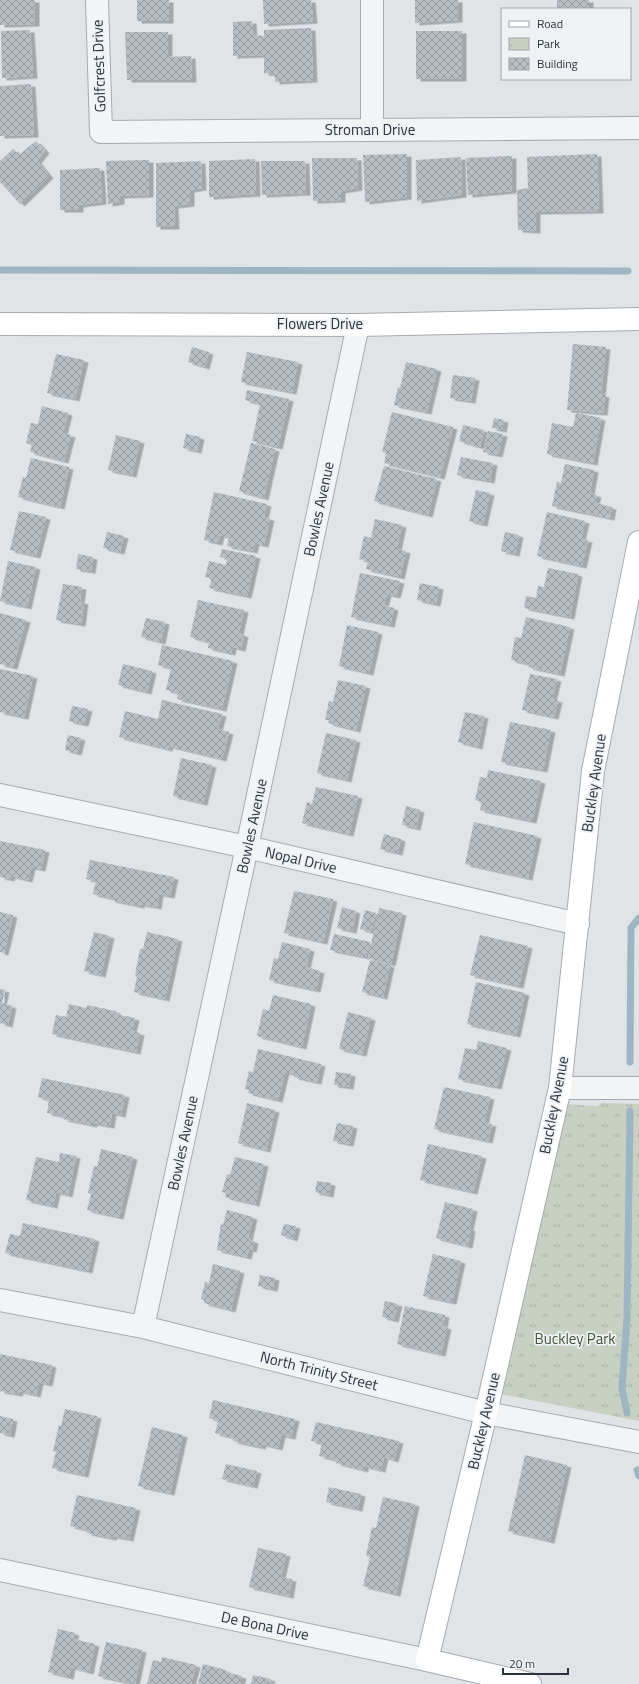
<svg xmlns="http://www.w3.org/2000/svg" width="639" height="1684" viewBox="0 0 639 1684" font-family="'Titillium Web',sans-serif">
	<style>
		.park { fill: url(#park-tufts) }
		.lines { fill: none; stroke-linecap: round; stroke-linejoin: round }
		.stream { stroke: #9eb5c4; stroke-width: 7 }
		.building { fill: url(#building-cross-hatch); filter: url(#shadow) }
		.street-casing { stroke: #a6abb1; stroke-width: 24 }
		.secondary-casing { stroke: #a6abb1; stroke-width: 24 }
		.street { stroke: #f2f4f6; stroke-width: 22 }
		.secondary { stroke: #fff; stroke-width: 22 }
		.labels { text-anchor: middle; stroke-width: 3.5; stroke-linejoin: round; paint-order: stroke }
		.street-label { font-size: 15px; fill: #2a333d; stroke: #eff2f5 }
		.park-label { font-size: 15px; fill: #435739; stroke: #eff2f5 }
	</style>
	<defs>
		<pattern id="park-tufts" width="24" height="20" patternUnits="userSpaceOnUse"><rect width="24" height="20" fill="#c7d0c2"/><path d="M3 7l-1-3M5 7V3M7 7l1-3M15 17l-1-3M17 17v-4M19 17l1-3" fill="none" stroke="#abb3a8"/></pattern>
		<pattern id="building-cross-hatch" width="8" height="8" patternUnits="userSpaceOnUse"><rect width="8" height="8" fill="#b7bec3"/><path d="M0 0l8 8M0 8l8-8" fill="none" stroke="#959ba0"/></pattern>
		<filter id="shadow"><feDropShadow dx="4.5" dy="2.5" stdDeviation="0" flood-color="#0004"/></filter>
	</defs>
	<rect width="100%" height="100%" fill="#e0e4e7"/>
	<!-- park -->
	<path class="park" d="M 601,1103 L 639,1104 L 639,1421 L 500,1394 L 562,1104 L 598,1106 Z"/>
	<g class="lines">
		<!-- stream -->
		<path class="stream" d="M 0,270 L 628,271
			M 630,1062 L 631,928 L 639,918
			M 627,1413 L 622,1388 L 627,1318 L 630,1111
			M 637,1470 L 639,1476"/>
	</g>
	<!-- building -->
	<path class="building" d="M 0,0 L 35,0 L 35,24 L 0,25 Z
		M 137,0 L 169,0 L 169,21 L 137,21 Z
		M 263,0 L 311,0 L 313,21 L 264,24 Z
		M 415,0 L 458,0 L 458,20 L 415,23 Z
		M 557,0 L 589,0 L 589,9 L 557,9 Z
		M 252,21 L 253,35 L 264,36 L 264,30 L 311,28 L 313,80 L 275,82 L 275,74 L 264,73 L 264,55 L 233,56 L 233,22 Z
		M 30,30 L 33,76 L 2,78 L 1,31 Z
		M 416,31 L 462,31 L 462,79 L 416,79 Z
		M 125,32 L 168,32 L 168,57 L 191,56 L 192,80 L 127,80 Z
		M 31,84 L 34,135 L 0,136 L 0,86 Z
		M 36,141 L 45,151 L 37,161 L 49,176 L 20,204 L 0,182 L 0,161 L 13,149 L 19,155 Z
		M 407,154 L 407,197 L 365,202 L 363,155 Z
		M 597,154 L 599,211 L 536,212 L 536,231 L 518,230 L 517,190 L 528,188 L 527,157 Z
		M 512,156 L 512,191 L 468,195 L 466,158 Z
		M 461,157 L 462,195 L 417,201 L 416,160 Z
		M 312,158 L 357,158 L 358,188 L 341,191 L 341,200 L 313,201 Z
		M 255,159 L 256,194 L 209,197 L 209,161 Z
		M 149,160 L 149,195 L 120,196 L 120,202 L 108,204 L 106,161 Z
		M 201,161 L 202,188 L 190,190 L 190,204 L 174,206 L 175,227 L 156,227 L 156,163 Z
		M 261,161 L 305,161 L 306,193 L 262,195 Z
		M 100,168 L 102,202 L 79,205 L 79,210 L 60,210 L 60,170 Z
		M 573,344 L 606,347 L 601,394 L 605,395 L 603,413 L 567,410 Z
		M 192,347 L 209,352 L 205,367 L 188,362 Z
		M 247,352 L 298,362 L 292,392 L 241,382 Z
		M 56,354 L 84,360 L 75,399 L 47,393 Z
		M 406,362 L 437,369 L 427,412 L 394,405 L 398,387 L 400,388 Z
		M 453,375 L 475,378 L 471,401 L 450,398 Z
		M 247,390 L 289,399 L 278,447 L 252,441 L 260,404 L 245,400 Z
		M 42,406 L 68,413 L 63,433 L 71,435 L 64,461 L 30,452 L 32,445 L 26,443 L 31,423 L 38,424 Z
		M 392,412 L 453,427 L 440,477 L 384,463 L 386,453 L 382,452 Z
		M 576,413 L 601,418 L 593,463 L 547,454 L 552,423 L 573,427 Z
		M 494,418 L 504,420 L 502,430 L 492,428 Z
		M 463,425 L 484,430 L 480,447 L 459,441 Z
		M 488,431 L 503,434 L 498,455 L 483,452 Z
		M 186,434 L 200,437 L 197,451 L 183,448 Z
		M 116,435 L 140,441 L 132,475 L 108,470 Z
		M 251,443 L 275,449 L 264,498 L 239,491 Z
		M 461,457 L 493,463 L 490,481 L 457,475 Z
		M 31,458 L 69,467 L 60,507 L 18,497 L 23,477 L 26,478 Z
		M 565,464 L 594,470 L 590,493 L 597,495 L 595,503 L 612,507 L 610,518 L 552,506 L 557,482 L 561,483 Z
		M 384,466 L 437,479 L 428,515 L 374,501 Z
		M 476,490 L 490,493 L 483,524 L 469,521 Z
		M 214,492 L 267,504 L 264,517 L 270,518 L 264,545 L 255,543 L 253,551 L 227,546 L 229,537 L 220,535 L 218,543 L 204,540 Z
		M 19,511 L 46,517 L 36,556 L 10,550 Z
		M 547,512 L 585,521 L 581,539 L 588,540 L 582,566 L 537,556 Z
		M 375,519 L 402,525 L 397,549 L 406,551 L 400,577 L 366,569 L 368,561 L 359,559 L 364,536 L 371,538 Z
		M 107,532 L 124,536 L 120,552 L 103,548 Z
		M 505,532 L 519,535 L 515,554 L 501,551 Z
		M 222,549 L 256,556 L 247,596 L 209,588 L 212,578 L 205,577 L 209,561 L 226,565 L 227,559 L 220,557 Z
		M 78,554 L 93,557 L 91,571 L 76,569 Z
		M 8,561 L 36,567 L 27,607 L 0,601 Z
		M 548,568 L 578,574 L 570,617 L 524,608 L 526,596 L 536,598 L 538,586 L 544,587 Z
		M 360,573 L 400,581 L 396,596 L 387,594 L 384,605 L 394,608 L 390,625 L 351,617 Z
		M 420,583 L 439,587 L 436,604 L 417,600 Z
		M 63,584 L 82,587 L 80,601 L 84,602 L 81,624 L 56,620 Z
		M 198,600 L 244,610 L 239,633 L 244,635 L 241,649 L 232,647 L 231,653 L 208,648 L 209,642 L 190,637 Z
		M 0,613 L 26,620 L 13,667 L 0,664 Z
		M 526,617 L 570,627 L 560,674 L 528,667 L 529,664 L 511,660 L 515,637 L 521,638 Z
		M 146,618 L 165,622 L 161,642 L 141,637 Z
		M 347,625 L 378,632 L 369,673 L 339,666 Z
		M 162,645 L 233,661 L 222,709 L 177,699 L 178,693 L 166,690 L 171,668 L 158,665 Z
		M 123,664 L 152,671 L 147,692 L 118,685 Z
		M 0,669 L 33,676 L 24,717 L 0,712 Z
		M 530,674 L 557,679 L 552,699 L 558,700 L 554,717 L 522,710 Z
		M 338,680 L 366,686 L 356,730 L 328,723 L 329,720 L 325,720 L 329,701 L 333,702 Z
		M 162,700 L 222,714 L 218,729 L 229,732 L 222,759 L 169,746 L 168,749 L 119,737 L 125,711 L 158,719 Z
		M 72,706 L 88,709 L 84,724 L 69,721 Z
		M 465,712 L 484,716 L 478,747 L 458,742 Z
		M 510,722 L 551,730 L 543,770 L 501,762 Z
		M 326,733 L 356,740 L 347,780 L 317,773 Z
		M 68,735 L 81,738 L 77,753 L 65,750 Z
		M 181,758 L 212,765 L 203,803 L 173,796 Z
		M 488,770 L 541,781 L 532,821 L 480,810 L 482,802 L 475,800 L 480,777 L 487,778 Z
		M 316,787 L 358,796 L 349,834 L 302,823 L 307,802 L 312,804 Z
		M 406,806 L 420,810 L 416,828 L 402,825 Z
		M 474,822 L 537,836 L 528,878 L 465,864 Z
		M 384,834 L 401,839 L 398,853 L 380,849 Z
		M 0,841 L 45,850 L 41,869 L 31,867 L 28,880 L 11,876 L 10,879 L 0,877 Z
		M 90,860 L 174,877 L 170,896 L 159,894 L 157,907 L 140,904 L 140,906 L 111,900 L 111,898 L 93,894 L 96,881 L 86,879 Z
		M 294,891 L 333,899 L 323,942 L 284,933 Z
		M 342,907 L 356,911 L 352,931 L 337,928 Z
		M 379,908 L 402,913 L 391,964 L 368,958 Z
		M 365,910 L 376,913 L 371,932 L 360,929 Z
		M 0,912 L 13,915 L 4,953 L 0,952 Z
		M 94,932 L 110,936 L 101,975 L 84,971 Z
		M 147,932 L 178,939 L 165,999 L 134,992 L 137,976 L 135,975 L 140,949 L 143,949 Z
		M 334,934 L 370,942 L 366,957 L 330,950 Z
		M 480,935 L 528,946 L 519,986 L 470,975 Z
		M 282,942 L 310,949 L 306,967 L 320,971 L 316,990 L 269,980 L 274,958 L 278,959 Z
		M 370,960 L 390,965 L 383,997 L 362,992 Z
		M 476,982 L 525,993 L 516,1035 L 467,1024 Z
		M 0,989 L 5,990 L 2,1003 L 12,1006 L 8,1025 L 0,1023 Z
		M 273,995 L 311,1004 L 302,1047 L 257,1036 L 263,1009 L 269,1011 Z
		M 69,1004 L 86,1008 L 87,1005 L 116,1011 L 115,1014 L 135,1018 L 132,1031 L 140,1033 L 136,1052 L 52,1034 L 56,1015 L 66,1017 Z
		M 348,1012 L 371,1018 L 362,1054 L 339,1049 Z
		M 478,1041 L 507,1048 L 497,1087 L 458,1079 L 465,1048 L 476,1050 Z
		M 258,1049 L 321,1064 L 317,1082 L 294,1077 L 294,1074 L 285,1072 L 278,1100 L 248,1093 L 249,1090 L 245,1089 L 249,1071 L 253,1072 Z
		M 336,1072 L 351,1074 L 349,1087 L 334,1085 Z
		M 42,1078 L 125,1095 L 121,1115 L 112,1113 L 110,1126 L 93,1123 L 93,1125 L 63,1119 L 64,1116 L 47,1113 L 49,1100 L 38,1097 Z
		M 444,1087 L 490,1097 L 484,1123 L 492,1124 L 488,1141 L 434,1129 Z
		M 247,1103 L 275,1110 L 266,1150 L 238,1143 Z
		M 337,1123 L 353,1126 L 349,1144 L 333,1141 Z
		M 428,1144 L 482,1156 L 473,1192 L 420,1180 Z
		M 101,1149 L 133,1157 L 119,1217 L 87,1210 L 91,1194 L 88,1193 L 94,1166 L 97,1167 Z
		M 60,1153 L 76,1156 L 68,1195 L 56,1192 L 53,1206 L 26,1200 L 36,1157 L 59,1162 Z
		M 235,1157 L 264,1164 L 255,1204 L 225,1197 L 226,1193 L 222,1192 L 227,1174 L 230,1175 Z
		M 317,1181 L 331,1183 L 329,1195 L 315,1192 Z
		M 445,1202 L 473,1209 L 469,1228 L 471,1229 L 468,1246 L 436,1238 Z
		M 227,1210 L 253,1217 L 248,1239 L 254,1241 L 252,1250 L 249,1249 L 247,1257 L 217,1250 L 221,1224 L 223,1225 Z
		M 23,1223 L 95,1239 L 88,1271 L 5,1253 L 10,1234 L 20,1236 Z
		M 284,1224 L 296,1226 L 293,1239 L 281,1235 Z
		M 433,1254 L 461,1261 L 452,1302 L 423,1296 Z
		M 213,1264 L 240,1271 L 231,1310 L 204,1303 L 204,1300 L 201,1299 L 205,1282 L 209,1283 Z
		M 260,1275 L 275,1278 L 273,1289 L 258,1286 Z
		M 385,1301 L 398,1304 L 394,1320 L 382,1317 Z
		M 405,1306 L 445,1315 L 443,1326 L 447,1327 L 441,1354 L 397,1344 Z
		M 0,1354 L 52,1365 L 48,1384 L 39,1382 L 36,1395 L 19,1391 L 18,1394 L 0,1391 Z
		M 213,1400 L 295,1419 L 291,1437 L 281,1435 L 278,1448 L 262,1444 L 261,1447 L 233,1441 L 234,1438 L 215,1433 L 218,1421 L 209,1418 Z
		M 65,1409 L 97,1416 L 84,1475 L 52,1468 L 56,1452 L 53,1451 L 59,1425 L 61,1426 Z
		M 0,1416 L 13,1419 L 10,1435 L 0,1433 Z
		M 316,1422 L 399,1441 L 394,1460 L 384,1457 L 381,1470 L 364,1466 L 364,1470 L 336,1463 L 336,1460 L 319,1456 L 322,1443 L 311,1441 Z
		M 152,1427 L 183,1435 L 170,1493 L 138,1486 Z
		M 525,1455 L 567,1465 L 550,1541 L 508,1531 Z
		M 226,1464 L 257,1471 L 253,1486 L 222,1479 Z
		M 329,1487 L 361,1494 L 358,1509 L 326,1502 Z
		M 77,1495 L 136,1508 L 129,1539 L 113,1536 L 112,1538 L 87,1533 L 87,1530 L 70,1526 Z
		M 383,1497 L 415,1504 L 396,1594 L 363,1586 L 370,1557 L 366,1556 L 372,1527 L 376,1528 Z
		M 258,1548 L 286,1554 L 281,1577 L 292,1579 L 289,1596 L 249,1587 Z
		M 58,1629 L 75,1633 L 73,1639 L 95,1644 L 89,1672 L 71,1667 L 69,1677 L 48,1672 Z
		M 106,1642 L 142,1650 L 135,1684 L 98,1676 Z
		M 162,1657 L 196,1665 L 191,1684 L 147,1684 L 153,1660 L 161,1662 Z
		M 203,1664 L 226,1670 L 225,1672 L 242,1676 L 240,1684 L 198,1684 Z
		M 253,1675 L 271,1679 L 270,1682 L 274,1684 L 251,1684 Z"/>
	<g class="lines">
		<defs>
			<path id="street" d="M 97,0 L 101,132 L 639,128
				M 372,0 L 372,130
				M 0,795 L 247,847 L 578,924
				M 560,1088 L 639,1088
				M 0,1300 L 143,1327 L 486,1413 L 639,1442
				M 143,1327 L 247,847 L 358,325
				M 0,1570 L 427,1660"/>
			<path id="secondary" d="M 0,324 L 358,325 L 639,319
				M 530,1684 L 427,1660 L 486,1413 L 560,1088 L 593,771 L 639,542"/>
		</defs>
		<!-- street casing -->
		<use href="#street" class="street-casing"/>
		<!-- secondary casing -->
		<use href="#secondary" class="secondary-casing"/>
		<!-- street -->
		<use href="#street" class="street"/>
		<!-- secondary -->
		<use href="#secondary" class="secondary"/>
	</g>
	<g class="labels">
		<!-- street labels -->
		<g class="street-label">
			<text transform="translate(99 66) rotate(-92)" y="5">Golfcrest Drive</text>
			<text x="370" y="135">Stroman Drive</text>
			<text x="320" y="329">Flowers Drive</text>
			<text transform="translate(319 509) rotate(-78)" y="5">Bowles Avenue</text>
			<text transform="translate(594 783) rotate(-82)" y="5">Buckley Avenue</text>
			<text transform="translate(252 826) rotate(-78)" y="5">Bowles Avenue</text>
			<text transform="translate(301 860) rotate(13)" y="5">Nopal Drive</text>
			<text transform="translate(554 1105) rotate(-79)" y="5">Buckley Avenue</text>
			<text transform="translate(183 1143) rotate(-78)" y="5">Bowles Avenue</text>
			<text transform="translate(319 1371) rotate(14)" y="5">North Trinity Street</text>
			<text transform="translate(484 1421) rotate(-77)" y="5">Buckley Avenue</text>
			<text transform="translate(265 1626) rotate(12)" y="5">De Bona Drive</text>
		</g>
		<!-- park labels -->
		<g class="park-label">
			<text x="575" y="1344">Buckley Park</text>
		</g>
	</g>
	<!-- legend -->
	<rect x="501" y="8" width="130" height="72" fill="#eff2f5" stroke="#a0a6ab"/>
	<rect x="509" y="21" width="20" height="6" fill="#ffffff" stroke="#a0a6ab"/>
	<text x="537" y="28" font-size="12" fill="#2a333d">Road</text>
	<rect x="509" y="38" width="20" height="12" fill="url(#park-tufts)" stroke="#a0a6ab"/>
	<text x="537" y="48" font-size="12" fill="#2a333d">Park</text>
	<rect x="509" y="58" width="20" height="12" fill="url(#building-cross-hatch)" stroke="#a0a6ab"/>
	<text x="537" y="68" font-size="12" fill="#2a333d">Building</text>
	<!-- scale -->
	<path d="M503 1668v6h65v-6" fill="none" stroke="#2a333d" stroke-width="2"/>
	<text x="509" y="1668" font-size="12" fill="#2a333d" stroke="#eff2f5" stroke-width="3" paint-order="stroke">20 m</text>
</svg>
